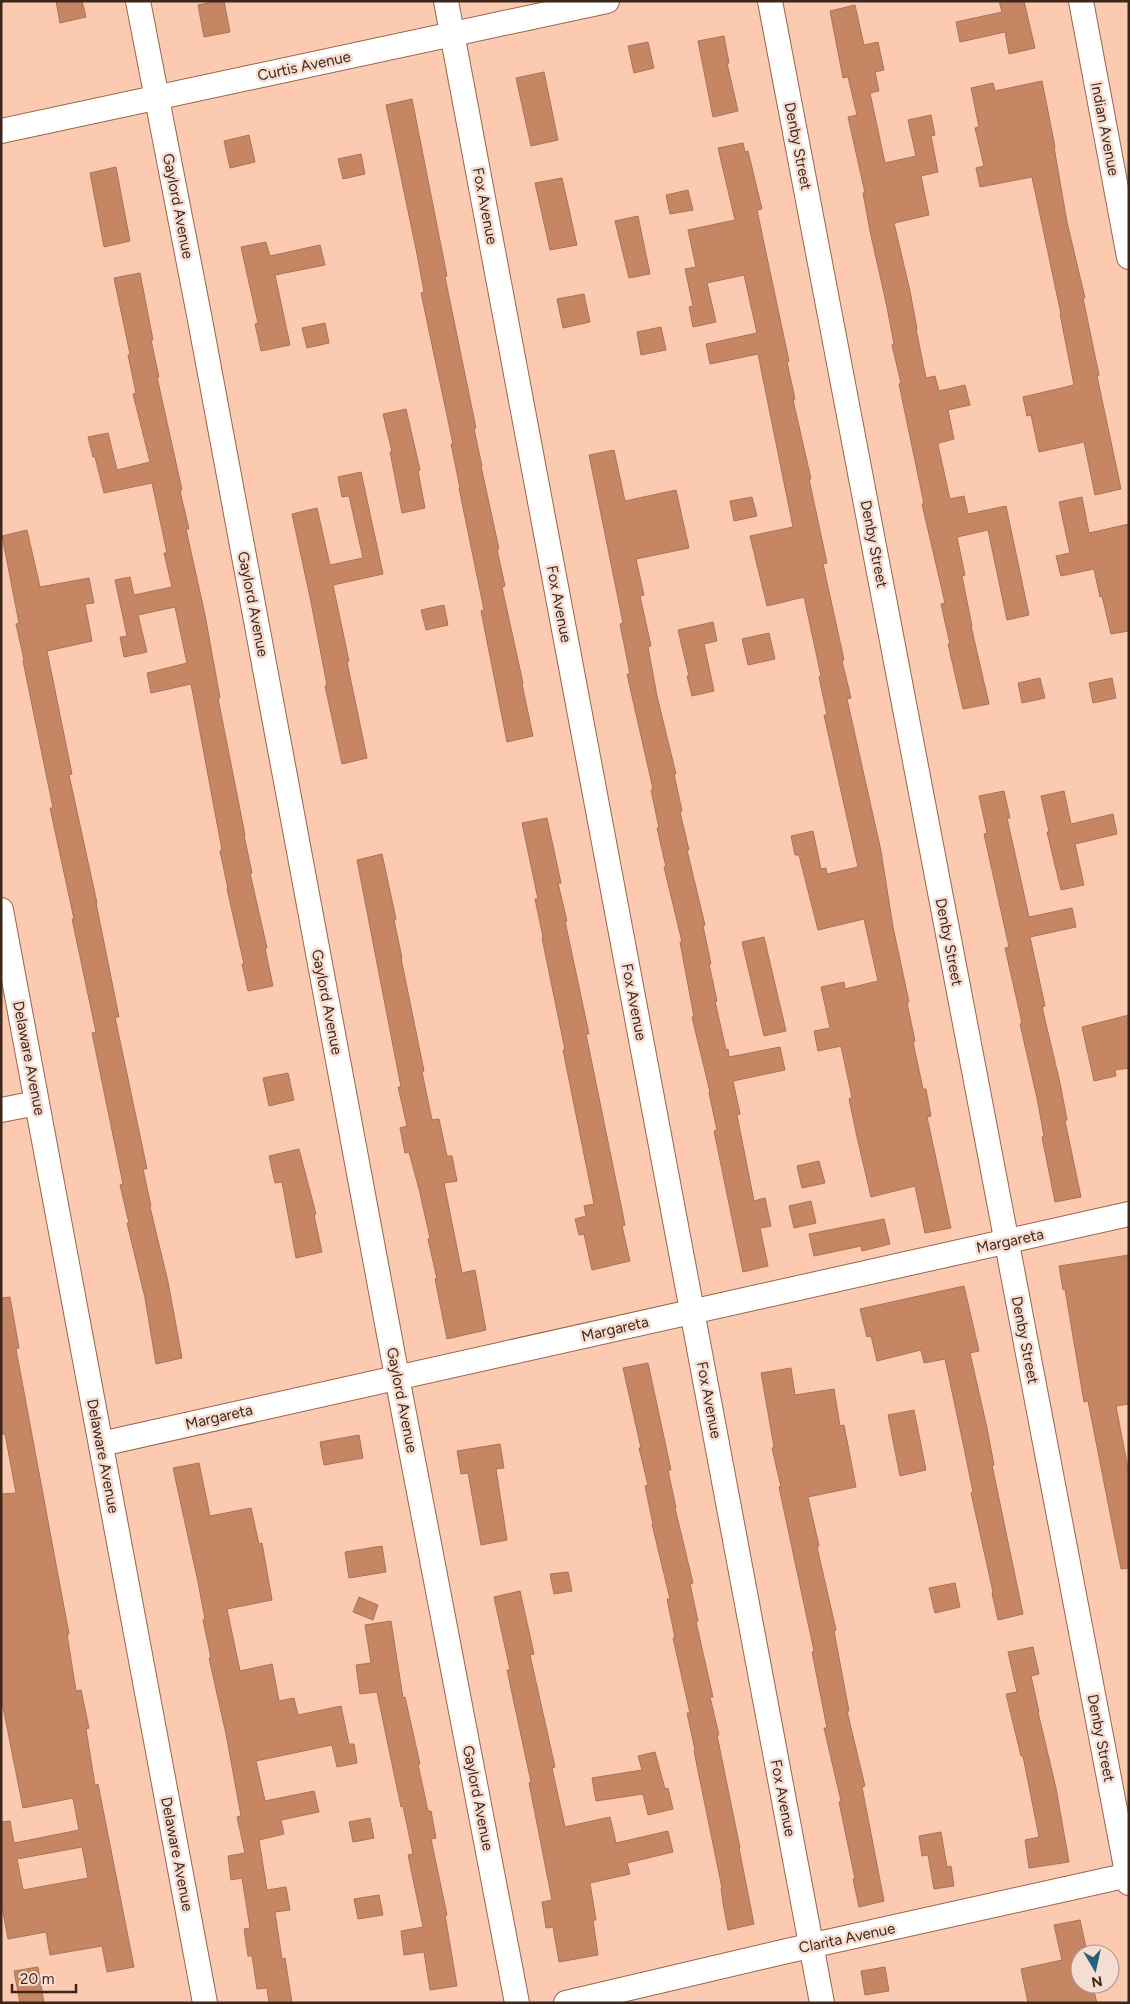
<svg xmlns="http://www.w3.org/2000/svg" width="1130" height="2004" viewBox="0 0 1130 2004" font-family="Figtree,sans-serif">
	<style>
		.building { fill: #c78663; stroke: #aa7356; fill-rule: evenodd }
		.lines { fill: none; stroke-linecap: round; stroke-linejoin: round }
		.minor-casing { stroke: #9a6548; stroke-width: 26 }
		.minor { stroke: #fff; stroke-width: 24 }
		.labels { text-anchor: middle; stroke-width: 5; stroke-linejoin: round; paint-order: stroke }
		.street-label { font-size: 15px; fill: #3d261a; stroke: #f6ddd1 }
	</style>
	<rect width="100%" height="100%" fill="#fbcab1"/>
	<!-- building -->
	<path class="building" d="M 56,1 L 82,1 L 86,17 L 60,23 Z
		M 218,1 L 224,1 L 230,32 L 204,37 L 198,5 Z
		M 999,1 L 1024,1 L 1035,48 L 1009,54 L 1005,32 L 960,42 L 956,22 L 1002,12 Z
		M 855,5 L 864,45 L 878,42 L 884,70 L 875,72 L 879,91 L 870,93 L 885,163 L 916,156 L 908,120 L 931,115 L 935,135 L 931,136 L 938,172 L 921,176 L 929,215 L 894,223 L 910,291 L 917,329 L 916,329 L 926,378 L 935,376 L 939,391 L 965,385 L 970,405 L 948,410 L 954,439 L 939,443 L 938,445 L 950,499 L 964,496 L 968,514 L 1006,506 L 1029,615 L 1007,620 L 988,530 L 957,537 L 965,575 L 962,576 L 972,626 L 971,626 L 989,704 L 963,709 L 948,644 L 950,644 L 941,604 L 945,603 L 922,504 L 924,504 L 899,384 L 901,383 L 892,345 L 894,344 L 887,307 L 870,231 L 863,193 L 865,193 L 848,117 L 857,115 L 848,77 L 843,78 L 830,11 Z
		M 724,36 L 729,63 L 727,63 L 738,111 L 713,117 L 698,41 Z
		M 648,42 L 654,68 L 634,73 L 628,46 Z
		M 544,72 L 558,140 L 531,146 L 516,78 Z
		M 1042,81 L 1055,147 L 1054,147 L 1067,222 L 1085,298 L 1083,298 L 1099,375 L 1097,376 L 1121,489 L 1095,495 L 1084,442 L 1039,452 L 1031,415 L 1027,416 L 1023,397 L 1074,385 L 1060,314 L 1061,314 L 1032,177 L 980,187 L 976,168 L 984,166 L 975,128 L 979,127 L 971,88 L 993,83 L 995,91 Z
		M 412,99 L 447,276 L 445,277 L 476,428 L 474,429 L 482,466 L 481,466 L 499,549 L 497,549 L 505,586 L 502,587 L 523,683 L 522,684 L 533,736 L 507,742 L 481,611 L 484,610 L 459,488 L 460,488 L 451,444 L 453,444 L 421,293 L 424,292 L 417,254 L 386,105 Z
		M 249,135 L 255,162 L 230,168 L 224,141 Z
		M 743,143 L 745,152 L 748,151 L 762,209 L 757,210 L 789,361 L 787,362 L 795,399 L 793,400 L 811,479 L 809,479 L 827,563 L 823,564 L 844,660 L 842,661 L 851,698 L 847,699 L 881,851 L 893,927 L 909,1002 L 907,1003 L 915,1041 L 913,1042 L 923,1089 L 926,1089 L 931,1116 L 927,1117 L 951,1228 L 925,1233 L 915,1186 L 871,1197 L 857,1137 L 849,1099 L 852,1098 L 841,1046 L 818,1051 L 814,1031 L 830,1028 L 821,987 L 844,982 L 845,989 L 878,981 L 864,919 L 818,930 L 799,855 L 795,855 L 791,836 L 813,831 L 821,869 L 826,868 L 827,874 L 858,867 L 824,715 L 827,715 L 819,677 L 821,676 L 804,597 L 767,606 L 750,536 L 793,527 L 758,354 L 710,364 L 706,344 L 757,333 L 744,275 L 707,283 L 716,322 L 693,327 L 689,307 L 693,306 L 685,269 L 696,267 L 688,230 L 735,220 L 718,148 Z
		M 361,154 L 365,174 L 343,179 L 338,159 Z
		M 116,167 L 130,241 L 104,247 L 90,173 Z
		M 562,178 L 577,245 L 550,250 L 535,183 Z
		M 688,190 L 693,210 L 670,214 L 666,195 Z
		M 638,216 L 650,274 L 629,278 L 615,221 Z
		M 266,242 L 270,256 L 320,245 L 325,265 L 275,275 L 290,345 L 261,351 L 255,324 L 258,323 L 241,247 Z
		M 140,273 L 153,340 L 151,340 L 159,377 L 157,377 L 182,490 L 180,491 L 189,529 L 186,529 L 205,615 L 220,698 L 218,698 L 245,835 L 244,835 L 252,873 L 250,873 L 267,948 L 265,948 L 273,986 L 248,991 L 242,964 L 244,964 L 227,889 L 228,889 L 220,851 L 222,850 L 191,684 L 151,693 L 147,673 L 187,663 L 175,607 L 138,615 L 147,652 L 124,657 L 120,637 L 127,636 L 115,580 L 130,577 L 134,595 L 172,587 L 164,553 L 167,553 L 152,483 L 104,493 L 95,457 L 93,457 L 88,437 L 108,433 L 117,470 L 150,462 L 133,394 L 136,393 L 128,355 L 130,354 L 114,278 Z
		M 584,294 L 590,322 L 563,328 L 557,299 Z
		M 325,323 L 329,343 L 307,348 L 302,328 Z
		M 661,327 L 666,350 L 641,355 L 637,332 Z
		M 406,409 L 420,470 L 418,471 L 425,508 L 402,513 L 390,452 L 392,452 L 383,414 Z
		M 614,450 L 625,501 L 676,490 L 689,548 L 636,559 L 644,595 L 640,596 L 651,646 L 648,647 L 657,696 L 676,774 L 674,774 L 682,811 L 680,812 L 689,850 L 687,850 L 705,925 L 703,926 L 711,964 L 709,964 L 717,1001 L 715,1001 L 726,1050 L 728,1049 L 729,1057 L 780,1047 L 785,1070 L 733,1081 L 740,1114 L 737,1115 L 754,1201 L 765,1198 L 771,1226 L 760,1228 L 768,1266 L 743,1272 L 714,1131 L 717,1130 L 709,1093 L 710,1092 L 692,1017 L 694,1017 L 680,942 L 682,942 L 664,867 L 666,867 L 657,828 L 659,828 L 651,790 L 653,789 L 627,674 L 630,674 L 620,624 L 623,623 L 589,455 Z
		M 361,472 L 383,574 L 333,585 L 349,661 L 347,662 L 367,758 L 342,764 L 325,686 L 327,685 L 310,597 L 292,514 L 317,508 L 330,565 L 363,558 L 349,496 L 342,497 L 338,477 Z
		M 752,497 L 757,516 L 734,521 L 730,501 Z
		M 1082,497 L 1089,533 L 1129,524 L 1129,631 L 1111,634 L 1102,596 L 1100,597 L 1094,569 L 1061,576 L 1056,556 L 1070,553 L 1059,502 Z
		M 27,530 L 40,587 L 89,578 L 94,603 L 85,604 L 92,641 L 47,651 L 72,774 L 69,775 L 97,903 L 96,903 L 119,1017 L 115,1017 L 147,1169 L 143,1169 L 151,1206 L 150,1207 L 168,1282 L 182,1358 L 156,1364 L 145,1298 L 127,1223 L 129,1223 L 120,1185 L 123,1184 L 92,1033 L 96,1032 L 72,919 L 74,919 L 50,808 L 53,808 L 23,661 L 24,660 L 16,624 L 19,623 L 2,536 Z
		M 444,605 L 448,625 L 426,630 L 421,610 Z
		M 713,622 L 717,641 L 704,644 L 714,691 L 692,696 L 687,676 L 689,676 L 678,630 Z
		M 769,633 L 775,659 L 748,665 L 742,639 Z
		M 1040,678 L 1045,698 L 1022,703 L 1018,683 Z
		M 1112,678 L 1116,698 L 1093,703 L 1089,683 Z
		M 1004,791 L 1010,818 L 1007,818 L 1029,917 L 1072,908 L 1076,927 L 1030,937 L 1045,1006 L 1042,1007 L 1060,1083 L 1067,1120 L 1065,1121 L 1081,1197 L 1055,1202 L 1042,1137 L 1044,1136 L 1037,1098 L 1020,1024 L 1022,1023 L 1005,948 L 1009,947 L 984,834 L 987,833 L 979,796 Z
		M 1064,791 L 1071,824 L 1113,814 L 1117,834 L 1075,844 L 1084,885 L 1061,890 L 1047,832 L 1049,832 L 1041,796 Z
		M 547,818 L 561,883 L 558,883 L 567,921 L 565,921 L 589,1034 L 586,1034 L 625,1225 L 622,1226 L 630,1261 L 592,1270 L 584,1234 L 579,1235 L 575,1219 L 586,1216 L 584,1206 L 594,1204 L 563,1050 L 565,1050 L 542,938 L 543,937 L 535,899 L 538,899 L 522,823 Z
		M 382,854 L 396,919 L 394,920 L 402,958 L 401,958 L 424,1071 L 422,1072 L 432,1120 L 439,1119 L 447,1156 L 452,1156 L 457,1181 L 444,1183 L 462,1273 L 475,1270 L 486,1330 L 447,1339 L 435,1279 L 437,1279 L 428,1239 L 430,1238 L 419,1189 L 409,1152 L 405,1153 L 400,1128 L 407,1126 L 398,1087 L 401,1087 L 357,860 Z
		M 764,937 L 786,1031 L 764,1036 L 742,942 Z
		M 1129,1015 L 1129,1068 L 1115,1070 L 1116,1076 L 1094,1081 L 1082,1027 Z
		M 288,1073 L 294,1100 L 269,1106 L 263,1078 Z
		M 299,1149 L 316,1214 L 314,1215 L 322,1252 L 296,1258 L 282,1182 L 275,1183 L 269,1156 Z
		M 819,1161 L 825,1183 L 802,1188 L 797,1166 Z
		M 811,1201 L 816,1223 L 794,1228 L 789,1206 Z
		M 884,1219 L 890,1244 L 862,1251 L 861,1246 L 814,1256 L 809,1234 Z
		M 1129,1255 L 1129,1404 L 1116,1406 L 1129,1474 L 1129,1568 L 1121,1569 L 1088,1401 L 1084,1402 L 1065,1289 L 1063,1290 L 1059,1266 Z
		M 964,1286 L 979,1351 L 970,1353 L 987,1428 L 994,1465 L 992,1465 L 1023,1614 L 998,1620 L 992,1593 L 993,1592 L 971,1493 L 973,1492 L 963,1443 L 945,1359 L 924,1363 L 921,1350 L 877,1361 L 871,1336 L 867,1337 L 860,1309 Z
		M 10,1297 L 19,1348 L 16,1349 L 69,1634 L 67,1634 L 76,1691 L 81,1690 L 89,1728 L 86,1729 L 95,1785 L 98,1784 L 134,1967 L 107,1972 L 102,1946 L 50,1955 L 46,1932 L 8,1939 L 1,1901 L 1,1822 L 10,1821 L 14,1843 L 79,1830 L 73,1798 L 23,1808 L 1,1697 L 1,1494 L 16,1493 L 5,1434 L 1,1434 L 1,1298 ZM 82,1847 L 88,1878 L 23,1890 L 17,1859 Z
		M 648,1363 L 671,1470 L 668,1470 L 676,1508 L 675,1508 L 693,1583 L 690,1584 L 698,1621 L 696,1622 L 713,1697 L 710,1697 L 719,1735 L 717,1735 L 740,1848 L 739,1848 L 754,1924 L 728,1930 L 723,1903 L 721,1888 L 722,1888 L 694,1751 L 695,1750 L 687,1713 L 690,1713 L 673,1638 L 675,1638 L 667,1599 L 670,1599 L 652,1524 L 653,1524 L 645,1486 L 648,1485 L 639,1448 L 641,1448 L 623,1368 Z
		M 791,1368 L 795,1395 L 834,1389 L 840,1426 L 844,1425 L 856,1487 L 808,1497 L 819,1546 L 817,1547 L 836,1630 L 834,1631 L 849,1711 L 847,1711 L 865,1786 L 862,1787 L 884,1901 L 859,1907 L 853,1879 L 855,1879 L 839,1802 L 841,1801 L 824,1728 L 827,1728 L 812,1652 L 814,1651 L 779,1487 L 781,1487 L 772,1448 L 774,1447 L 761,1373 Z
		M 914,1410 L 926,1470 L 900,1476 L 888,1415 Z
		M 359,1435 L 363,1458 L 324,1465 L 320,1442 Z
		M 500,1444 L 504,1468 L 496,1469 L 507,1540 L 481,1545 L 468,1473 L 461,1474 L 457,1451 Z
		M 199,1463 L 210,1516 L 251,1508 L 259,1544 L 262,1543 L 272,1600 L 227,1609 L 240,1671 L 272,1664 L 279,1701 L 294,1698 L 298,1715 L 341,1706 L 349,1744 L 354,1744 L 357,1763 L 337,1767 L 332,1745 L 256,1761 L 265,1801 L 314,1791 L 319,1812 L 281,1820 L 284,1834 L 259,1840 L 267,1890 L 286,1887 L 290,1910 L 275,1912 L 282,1959 L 285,1958 L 292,2003 L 269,2003 L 267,1988 L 257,1989 L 252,1956 L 248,1956 L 244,1929 L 250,1928 L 242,1878 L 231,1880 L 228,1856 L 245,1853 L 237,1817 L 241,1816 L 226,1734 L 209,1658 L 211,1658 L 203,1620 L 205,1619 L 198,1582 L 173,1468 Z
		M 382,1546 L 386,1572 L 349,1578 L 345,1552 Z
		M 568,1572 L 572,1591 L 554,1594 L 550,1574 Z
		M 955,1583 L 960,1607 L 935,1613 L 929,1588 Z
		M 520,1591 L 534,1654 L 530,1655 L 555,1767 L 552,1768 L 565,1827 L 610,1817 L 616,1843 L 668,1831 L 673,1852 L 627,1863 L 630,1874 L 590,1883 L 596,1920 L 593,1920 L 598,1955 L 559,1962 L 553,1927 L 546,1928 L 542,1902 L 552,1900 L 529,1783 L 531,1782 L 507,1670 L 510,1670 L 494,1597 Z
		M 359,1597 L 378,1605 L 373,1620 L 353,1612 Z
		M 391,1621 L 403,1698 L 405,1697 L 420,1764 L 418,1764 L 428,1811 L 431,1811 L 436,1838 L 431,1839 L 447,1915 L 445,1915 L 457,1986 L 430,1990 L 424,1952 L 404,1955 L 401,1931 L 423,1927 L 408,1855 L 413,1854 L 403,1806 L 401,1807 L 377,1692 L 360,1694 L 356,1665 L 371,1663 L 365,1625 Z
		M 1033,1647 L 1039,1674 L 1031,1676 L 1039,1712 L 1038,1712 L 1056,1788 L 1069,1862 L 1029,1868 L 1025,1840 L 1039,1837 L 1023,1756 L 1021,1756 L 1006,1694 L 1017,1692 L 1008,1652 Z
		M 655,1752 L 665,1789 L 668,1788 L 673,1809 L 648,1815 L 643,1794 L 596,1801 L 592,1778 L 642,1770 L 638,1756 Z
		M 370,1818 L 374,1838 L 353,1842 L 349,1822 Z
		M 941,1832 L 947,1867 L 951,1866 L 954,1886 L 934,1889 L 928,1855 L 922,1856 L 919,1836 Z
		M 379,1895 L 383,1915 L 358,1919 L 354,1899 Z
		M 1080,1920 L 1086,1947 L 1080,1948 L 1080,1984 L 1092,1984 L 1097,2003 L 1028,2003 L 1021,1969 L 1062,1960 L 1054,1925 Z
		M 38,1967 L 44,2003 L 20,2003 L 14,1971 Z
		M 885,1967 L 889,1991 L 865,1995 L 861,1971 Z"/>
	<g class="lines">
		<defs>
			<path id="minor" d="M 138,1 L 200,320 L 397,1377 L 517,2003
				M 446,1 L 822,2003
				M 770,1 L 1129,1883
				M 1081,1 L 1129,257
				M 1,131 L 607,1
				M 1,910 L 205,2003
				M 1,1110 L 37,1103
				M 101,1444 L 1129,1214
				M 566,2003 L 787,1951 L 1129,1875"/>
		</defs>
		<!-- minor casing -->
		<use href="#minor" class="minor-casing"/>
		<!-- minor -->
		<use href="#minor" class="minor"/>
	</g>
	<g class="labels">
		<!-- street labels -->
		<g class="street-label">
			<text transform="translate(304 66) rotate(-12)" y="5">Curtis Avenue</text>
			<text transform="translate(1105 129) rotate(79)" y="5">Indian Avenue</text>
			<text transform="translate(798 146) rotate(79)" y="5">Denby Street</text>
			<text transform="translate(178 206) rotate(79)" y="5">Gaylord Avenue</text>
			<text transform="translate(485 206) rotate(79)" y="5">Fox Avenue</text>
			<text transform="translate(874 544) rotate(79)" y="5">Denby Street</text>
			<text transform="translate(253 604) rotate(79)" y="5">Gaylord Avenue</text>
			<text transform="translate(559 604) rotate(79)" y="5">Fox Avenue</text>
			<text transform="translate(949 942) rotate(79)" y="5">Denby Street</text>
			<text transform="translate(327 1002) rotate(79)" y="5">Gaylord Avenue</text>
			<text transform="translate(634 1002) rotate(79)" y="5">Fox Avenue</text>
			<text transform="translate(29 1058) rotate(79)" y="5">Delaware Avenue</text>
			<text transform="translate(1010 1241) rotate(-12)" y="5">Margareta</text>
			<text transform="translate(615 1329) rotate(-13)" y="5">Margareta</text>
			<text transform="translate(1025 1340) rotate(79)" y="5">Denby Street</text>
			<text transform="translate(402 1400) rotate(79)" y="5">Gaylord Avenue</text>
			<text transform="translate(709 1400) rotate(79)" y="5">Fox Avenue</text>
			<text transform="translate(219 1417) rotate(-13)" y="5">Margareta</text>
			<text transform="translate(103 1456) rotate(79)" y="5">Delaware Avenue</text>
			<text transform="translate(1101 1738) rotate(79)" y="5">Denby Street</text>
			<text transform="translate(478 1798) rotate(79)" y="5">Gaylord Avenue</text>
			<text transform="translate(783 1798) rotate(79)" y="5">Fox Avenue</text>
			<text transform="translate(177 1854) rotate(79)" y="5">Delaware Avenue</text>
			<text transform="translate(847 1938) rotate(-12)" y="5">Clarita Avenue</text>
		</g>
	</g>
	<!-- border -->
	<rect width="1130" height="2004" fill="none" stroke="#3d261a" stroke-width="5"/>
	<!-- north arrow -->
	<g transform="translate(1095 1969) rotate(171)"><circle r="24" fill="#f6ddd1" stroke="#ac9488"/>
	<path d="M0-4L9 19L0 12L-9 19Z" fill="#266179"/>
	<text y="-8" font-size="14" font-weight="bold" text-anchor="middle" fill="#3d261a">N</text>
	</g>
	<!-- scale -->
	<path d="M12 1984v8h64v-8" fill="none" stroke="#3d261a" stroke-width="2.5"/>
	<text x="20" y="1984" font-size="15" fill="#3d261a" stroke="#f6ddd1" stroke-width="4" paint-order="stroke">20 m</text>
</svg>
